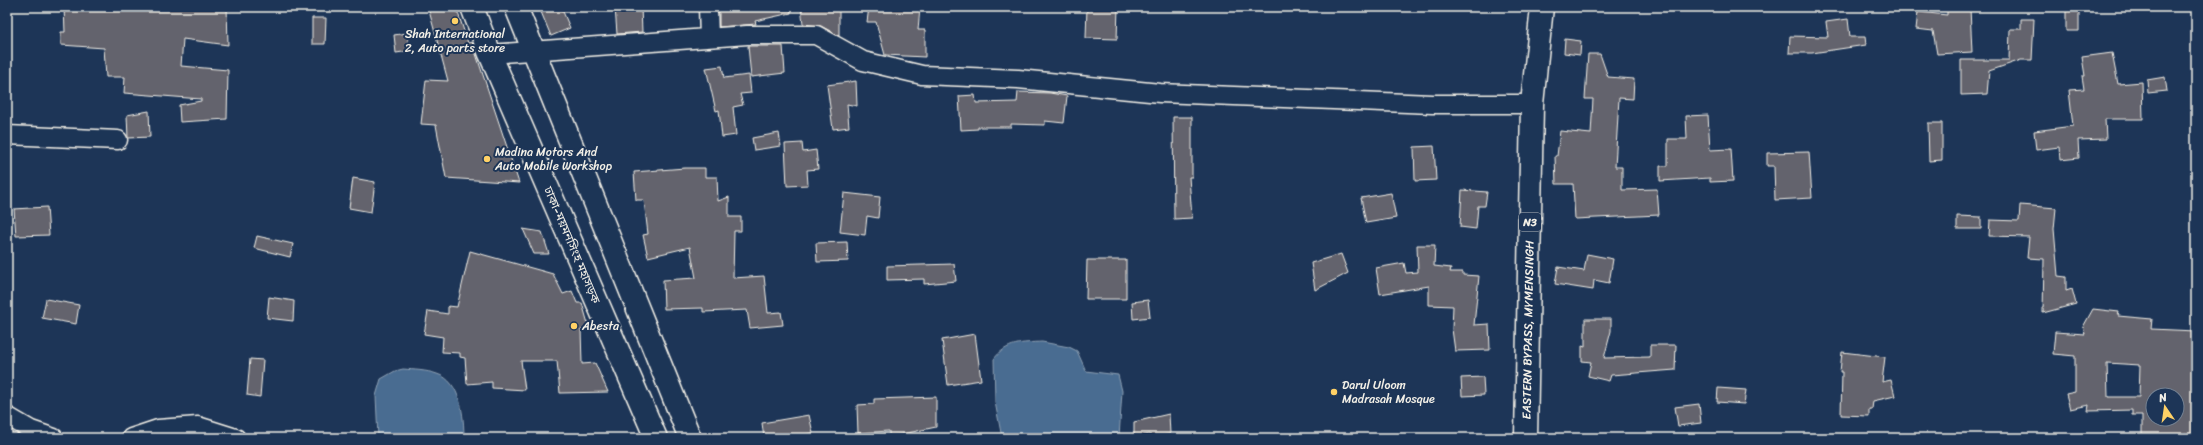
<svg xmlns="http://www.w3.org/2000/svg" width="2203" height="445" viewBox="0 0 2203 445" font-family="Sriracha,'Noto Sans Bengali',sans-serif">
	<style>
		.water { fill: #4a6c91; stroke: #8ea1b4 }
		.building { fill: #64636d; stroke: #f4f1e8; fill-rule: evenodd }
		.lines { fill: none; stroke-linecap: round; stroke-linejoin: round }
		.minor-casing { stroke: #f4f1e8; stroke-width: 21 }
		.major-casing { stroke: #f4f1e8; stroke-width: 25 }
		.highway-casing { stroke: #f4f1e8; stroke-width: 25 }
		.minor { stroke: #1d3557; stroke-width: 18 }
		.major { stroke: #1d3557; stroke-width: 22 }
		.highway { stroke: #1d3557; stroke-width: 22 }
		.poi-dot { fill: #ffd166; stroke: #1d3557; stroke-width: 1.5 }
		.labels { text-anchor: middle; stroke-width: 4; stroke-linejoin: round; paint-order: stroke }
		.shield { fill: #1d3557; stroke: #b4b9bc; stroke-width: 1 }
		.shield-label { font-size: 11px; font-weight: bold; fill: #f4f1e8 }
		.poi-label { font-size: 12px; fill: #f4f1e8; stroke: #1d3557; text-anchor: start }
		.street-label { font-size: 12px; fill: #f4f1e8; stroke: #1d3557 }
	</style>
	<rect width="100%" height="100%" fill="#1d3557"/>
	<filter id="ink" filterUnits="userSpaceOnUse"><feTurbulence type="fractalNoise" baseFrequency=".025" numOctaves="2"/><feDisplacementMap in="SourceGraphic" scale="8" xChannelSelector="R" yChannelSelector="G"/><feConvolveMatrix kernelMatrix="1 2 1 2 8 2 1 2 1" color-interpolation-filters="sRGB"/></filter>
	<g filter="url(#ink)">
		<!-- water -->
		<path class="water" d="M 1042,342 L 1069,347 L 1077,351 L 1086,371 L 1118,375 L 1122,391 L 1119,438 L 1002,438 L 995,402 L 994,359 C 1007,342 1022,343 1042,342 Z
			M 403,369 C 414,370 426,370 437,374 C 461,381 464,417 464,438 L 378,438 L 376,396 L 381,379 L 395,371 Z"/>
		<!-- building -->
		<path class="building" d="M 64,7 L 141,10 L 141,7 L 227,7 L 228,45 L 183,39 L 181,66 L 228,70 L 227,119 L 180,122 L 179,105 L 201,101 L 201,99 L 124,93 L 125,77 L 106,77 L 104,48 L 61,45 L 61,32 L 65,32 Z
			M 428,7 L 456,7 L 468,43 L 472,42 L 519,183 L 446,178 L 436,125 L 421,124 L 426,80 L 448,81 Z
			M 539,7 L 561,7 L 570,28 L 551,36 Z
			M 615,7 L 641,7 L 642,32 L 617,34 Z
			M 719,7 L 791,7 L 791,13 L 755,21 L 756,24 L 719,27 Z
			M 801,7 L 839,7 L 839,36 L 821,26 L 803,24 Z
			M 869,7 L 920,7 L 918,30 L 925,30 L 925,57 L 885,55 L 876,22 L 867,22 Z
			M 1087,7 L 1118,7 L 1117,39 L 1086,38 Z
			M 2066,7 L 2079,7 L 2079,31 L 2066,31 Z
			M 1970,8 L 1972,52 L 1937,54 L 1933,31 L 1916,29 L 1918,12 L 1947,15 L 1947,10 Z
			M 312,18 L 326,18 L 325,44 L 312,44 Z
			M 1848,19 L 1850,37 L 1865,37 L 1866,45 L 1812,53 L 1789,53 L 1790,36 L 1828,37 L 1826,22 Z
			M 2021,19 L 2034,19 L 2032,60 L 2021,60 L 1989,71 L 1987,94 L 1961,95 L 1961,60 L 2009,60 L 2010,29 L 2021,29 Z
			M 407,33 L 410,51 L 396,53 L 394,35 Z
			M 1565,39 L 1581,41 L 1580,55 L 1564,53 Z
			M 748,46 L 783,46 L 785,73 L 751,77 Z
			M 2112,53 L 2118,84 L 2142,82 L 2143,119 L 2105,119 L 2106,139 L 2078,140 L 2079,158 L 2060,160 L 2059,147 L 2036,150 L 2034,131 L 2073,126 L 2069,90 L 2084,89 L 2082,76 L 2085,76 L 2082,57 Z
			M 1588,54 L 1600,54 L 1608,77 L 1634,79 L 1633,99 L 1619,98 L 1615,167 L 1622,167 L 1622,190 L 1657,189 L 1659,215 L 1575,219 L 1573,184 L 1556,184 L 1555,156 L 1557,156 L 1560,131 L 1591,134 L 1593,99 L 1585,99 Z
			M 722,66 L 724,78 L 749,75 L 751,93 L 740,94 L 743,105 L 733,107 L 736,135 L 722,137 L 719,110 L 716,111 L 706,68 Z
			M 2165,77 L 2167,91 L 2148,93 L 2147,80 Z
			M 856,81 L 857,106 L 847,104 L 849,127 L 833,129 L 827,85 Z
			M 1018,92 L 1050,93 L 1067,96 L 1064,123 L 1045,121 L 1045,125 L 1011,124 L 1011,127 L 978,127 L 978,129 L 961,130 L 959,96 L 975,95 L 976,103 L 1017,102 Z
			M 149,111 L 150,137 L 128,138 L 127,115 Z
			M 1708,115 L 1710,150 L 1731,149 L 1733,181 L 1710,182 L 1710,178 L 1660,181 L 1660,166 L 1668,166 L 1668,139 L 1687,139 L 1686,116 Z
			M 1173,117 L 1192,117 L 1192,177 L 1189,177 L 1192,218 L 1174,219 Z
			M 1928,123 L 1942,123 L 1942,160 L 1929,161 Z
			M 779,133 L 781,146 L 754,150 L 752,138 Z
			M 802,143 L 803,152 L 816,150 L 818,169 L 807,170 L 808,185 L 787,186 L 785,144 Z
			M 1434,146 L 1436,180 L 1415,181 L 1414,147 Z
			M 1809,152 L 1812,198 L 1775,200 L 1774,166 L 1767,166 L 1767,153 Z
			M 685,168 L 705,168 L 705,177 L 717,177 L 718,201 L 729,197 L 729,217 L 741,217 L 741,231 L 734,231 L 733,278 L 764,276 L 768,313 L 781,312 L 783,325 L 750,328 L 747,310 L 703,312 L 703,308 L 664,309 L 663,280 L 696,278 L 690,247 L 648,257 L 643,235 L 648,234 L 644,200 L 636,200 L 634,172 Z
			M 353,178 L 375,182 L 371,212 L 349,208 Z
			M 1462,190 L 1487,192 L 1485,206 L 1478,206 L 1476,229 L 1460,227 Z
			M 844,193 L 880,197 L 878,218 L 867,216 L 865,235 L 840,232 Z
			M 1391,193 L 1396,218 L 1366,223 L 1361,198 Z
			M 2020,205 L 2056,208 L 2054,229 L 2058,276 L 2066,277 L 2066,291 L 2072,289 L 2076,304 L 2043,313 L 2044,259 L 2027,258 L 2029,237 L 1989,236 L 1990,220 L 2019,221 Z
			M 47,207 L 49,235 L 16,236 L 14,209 Z
			M 1957,216 L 1981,217 L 1981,229 L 1957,229 Z
			M 523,229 L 542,232 L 549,254 L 534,254 Z
			M 257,236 L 293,244 L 290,257 L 254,248 Z
			M 847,242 L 848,261 L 817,262 L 816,243 Z
			M 1417,245 L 1435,245 L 1434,266 L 1451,268 L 1450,272 L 1463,272 L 1463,275 L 1479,276 L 1474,325 L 1489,324 L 1490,350 L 1455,351 L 1452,329 L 1453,306 L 1429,305 L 1429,286 L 1380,294 L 1376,268 L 1404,263 L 1406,273 L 1418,272 Z
			M 470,251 L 553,274 L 563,294 L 572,291 L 577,303 L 582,303 L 589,327 L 581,330 L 582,364 L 595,363 L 608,392 L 560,393 L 557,361 L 521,361 L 525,390 L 492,388 L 492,382 L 467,384 L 465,358 L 460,357 L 460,353 L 442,352 L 443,337 L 424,334 L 428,311 L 448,314 L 448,306 L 457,307 Z
			M 1341,254 L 1348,273 L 1315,290 L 1311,263 Z
			M 1587,254 L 1613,259 L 1609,283 L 1594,280 L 1593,290 L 1555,284 L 1558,267 L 1584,271 Z
			M 1087,260 L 1126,260 L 1126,299 L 1086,299 Z
			M 954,264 L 956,281 L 924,284 L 924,279 L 887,280 L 887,266 Z
			M 269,297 L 294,301 L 293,321 L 267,318 Z
			M 46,299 L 79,305 L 76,324 L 42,318 Z
			M 1148,300 L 1150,317 L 1133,319 L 1132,302 Z
			M 2093,309 L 2119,312 L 2118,316 L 2152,319 L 2151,329 L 2196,331 L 2196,437 L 2181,435 L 2181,438 L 2142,438 L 2142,415 L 2132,415 L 2132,410 L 2088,411 L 2089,405 L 2070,409 L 2066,394 L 2075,392 L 2075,356 L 2053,354 L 2055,332 L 2085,334 L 2083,327 ZM 2107,363 L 2140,365 L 2139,397 L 2108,397 ZM 2153,395 L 2177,395 L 2177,419 L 2153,419 Z
			M 1585,319 L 1611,319 L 1611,331 L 1604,358 L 1650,357 L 1650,345 L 1676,345 L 1675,370 L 1611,375 L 1609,381 L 1588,376 L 1591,362 L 1582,361 L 1582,346 L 1585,347 Z
			M 975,334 L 981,380 L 948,385 L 942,340 Z
			M 1842,352 L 1885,357 L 1882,382 L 1891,380 L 1895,396 L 1873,401 L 1872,409 L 1869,409 L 1869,416 L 1841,415 L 1842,372 L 1840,372 Z
			M 250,359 L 263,360 L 260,397 L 247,395 Z
			M 1483,377 L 1484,395 L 1462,396 L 1461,378 Z
			M 1718,388 L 1746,390 L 1744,404 L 1717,402 Z
			M 936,397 L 936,427 L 889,437 L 889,431 L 858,433 L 857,405 L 874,404 L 874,399 Z
			M 1699,404 L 1701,423 L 1678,426 L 1675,407 Z
			M 1169,414 L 1170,434 L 1155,438 L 1151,438 L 1150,434 L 1134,437 L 1134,422 Z
			M 809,415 L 813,433 L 792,438 L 764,438 L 762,423 Z"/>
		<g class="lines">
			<defs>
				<path id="minor" d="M 708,7 L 709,38
					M 490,54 L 747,35 L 816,35 L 863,61 L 922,75 L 1018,79 L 1160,93 L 1432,104 L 1532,104
					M 7,135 L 118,140
					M 7,416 L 31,430 L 54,438
					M 131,438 L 158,429 L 198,426 L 236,438"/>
				<path id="major" d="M 472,7 L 490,54 L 656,438
					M 516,7 L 690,438"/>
				<path id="highway" d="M 1526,438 L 1532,104 L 1542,7"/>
			</defs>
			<!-- minor casing -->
			<use href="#minor" class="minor-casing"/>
			<!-- major casing -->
			<use href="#major" class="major-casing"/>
			<!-- highway casing -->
			<use href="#highway" class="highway-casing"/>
			<!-- minor -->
			<use href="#minor" class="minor"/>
			<!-- major -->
			<use href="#major" class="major"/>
			<!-- highway -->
			<use href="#highway" class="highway"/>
		</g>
	</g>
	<!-- markers -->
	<g class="poi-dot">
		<circle cx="455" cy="21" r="4"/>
		<circle cx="487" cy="159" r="4"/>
		<circle cx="574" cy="326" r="4"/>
		<circle cx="1334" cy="392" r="4"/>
	</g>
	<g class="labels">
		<!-- shield labels -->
		<rect class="shield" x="1519" y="213" width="22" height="18" rx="3"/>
		<g class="shield-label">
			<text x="1530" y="226">N3</text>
		</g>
		<!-- poi labels -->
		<g class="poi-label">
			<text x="455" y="38" text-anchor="middle">Shah International<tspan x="455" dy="14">2, Auto parts store</tspan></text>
			<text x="495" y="156">Madina Motors And<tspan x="495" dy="14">Auto Mobile Workshop</tspan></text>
			<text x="582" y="330">Abesta</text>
			<text x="1342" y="389">Darul Uloom<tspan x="1342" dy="14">Madrasah Mosque</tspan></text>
		</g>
		<!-- street labels -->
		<g class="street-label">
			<text transform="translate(572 245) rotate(67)" y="4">ঢাকা-ময়মনসিংহ মহাসড়ক</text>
			<text transform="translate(1528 330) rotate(-89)" y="4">EASTERN BYPASS, MYMENSINGH</text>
		</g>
	</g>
	<!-- margin -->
	<rect width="2203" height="445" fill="none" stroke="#1d3557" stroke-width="24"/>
	<rect x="12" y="12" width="2179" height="421" fill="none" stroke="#f4f1e8" stroke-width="1.5" filter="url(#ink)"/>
	<!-- north arrow -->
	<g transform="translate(2165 407) rotate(347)"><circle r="19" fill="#1d3557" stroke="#738091"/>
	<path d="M0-3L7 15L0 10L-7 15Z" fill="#ffd166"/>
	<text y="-6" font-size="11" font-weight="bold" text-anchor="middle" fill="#f4f1e8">N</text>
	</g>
</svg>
